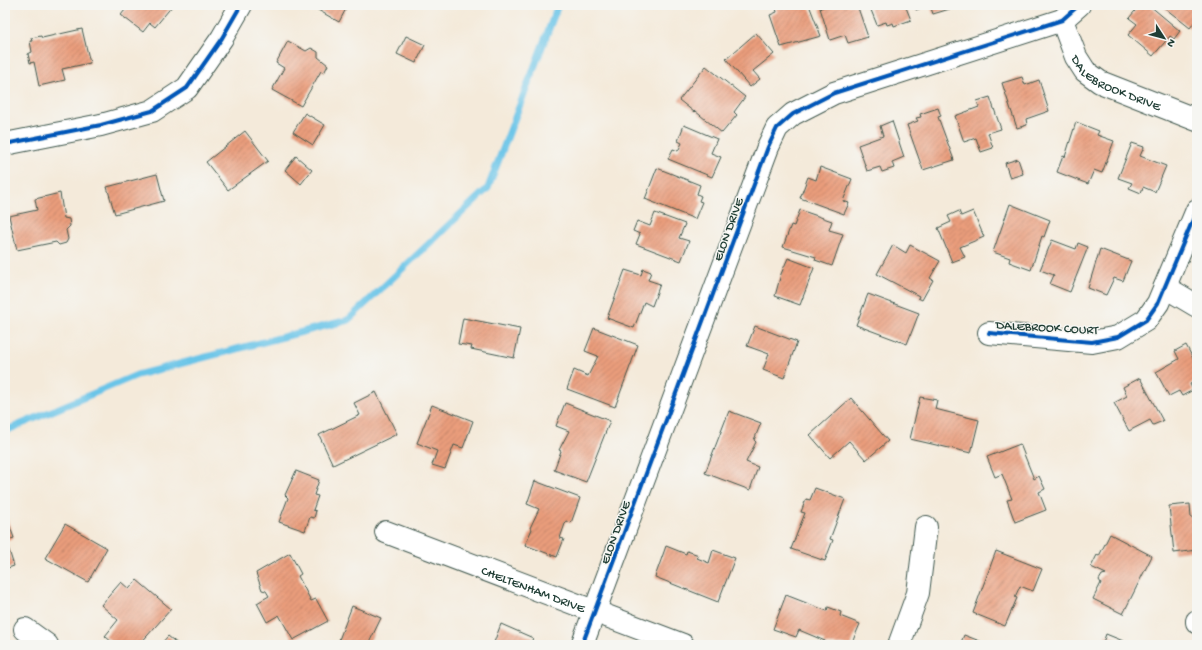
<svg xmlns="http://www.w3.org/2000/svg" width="1202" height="650" viewBox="0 0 1202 650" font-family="'Gochi Hand',sans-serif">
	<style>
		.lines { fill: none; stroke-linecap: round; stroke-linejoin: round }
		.stream { stroke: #6bc5e8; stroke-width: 7 }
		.building { fill: url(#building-hatch) }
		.minor-casing { stroke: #3f574d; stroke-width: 24 }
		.minor { stroke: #fff; stroke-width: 22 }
		.cycleway-casing { stroke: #f6f6f2; stroke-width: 6 }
		.cycleway { stroke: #0057b8; stroke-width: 4 }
		.labels { text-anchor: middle; stroke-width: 3; stroke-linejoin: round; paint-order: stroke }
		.street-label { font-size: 13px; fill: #1f3d34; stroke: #f6f6f2 }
	</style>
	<defs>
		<pattern id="building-hatch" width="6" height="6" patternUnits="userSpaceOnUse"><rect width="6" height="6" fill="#ea9d7b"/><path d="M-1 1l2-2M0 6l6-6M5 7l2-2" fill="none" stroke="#bd8166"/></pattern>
	</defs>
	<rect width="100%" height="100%" fill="#f6f6f2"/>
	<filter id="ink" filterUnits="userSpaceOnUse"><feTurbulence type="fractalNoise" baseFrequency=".025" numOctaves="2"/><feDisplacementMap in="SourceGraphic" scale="8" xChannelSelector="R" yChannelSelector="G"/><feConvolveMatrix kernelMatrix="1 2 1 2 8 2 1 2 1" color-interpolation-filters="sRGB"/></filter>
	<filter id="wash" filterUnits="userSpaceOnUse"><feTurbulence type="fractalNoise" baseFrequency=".012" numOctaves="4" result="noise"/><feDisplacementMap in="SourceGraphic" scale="16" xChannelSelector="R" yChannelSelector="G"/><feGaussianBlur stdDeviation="0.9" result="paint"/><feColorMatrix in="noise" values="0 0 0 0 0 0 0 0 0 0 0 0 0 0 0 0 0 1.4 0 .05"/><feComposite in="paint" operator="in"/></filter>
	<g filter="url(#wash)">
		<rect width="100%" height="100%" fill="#f4eada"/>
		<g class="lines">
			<!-- stream -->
			<path class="stream" d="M 5,431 L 137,375 L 348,320 L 488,188 L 558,5"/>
		</g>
		<g id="blocks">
			<!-- building -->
			<path class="building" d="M 129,5 L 173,5 L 155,27 L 150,23 L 143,32 L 121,15 Z
				M 311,5 L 348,5 L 339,22 L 311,6 Z
				M 775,5 L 809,5 L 821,36 L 781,47 L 770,15 L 777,12 Z
				M 830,5 L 857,5 L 868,37 L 848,43 L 845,35 L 830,40 L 820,8 Z
				M 869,5 L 905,5 L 911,20 L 894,26 L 893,23 L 887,25 L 886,22 L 877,25 Z
				M 914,5 L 952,5 L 953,8 L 933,14 L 930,5 L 916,10 Z
				M 1140,5 L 1149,5 L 1180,31 L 1174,39 L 1170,36 L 1153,56 L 1128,35 L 1137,24 L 1129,18 Z
				M 1161,5 L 1197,5 L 1197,19 L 1190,28 Z
				M 82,29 L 90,63 L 62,69 L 65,80 L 39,86 L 34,62 L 30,63 L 28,54 L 32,52 L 30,41 L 32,41 L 31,38 L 41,36 L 42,38 Z
				M 756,33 L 774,54 L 753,71 L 760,79 L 750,87 L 726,59 Z
				M 406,36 L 425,45 L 416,63 L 397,54 Z
				M 288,41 L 306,51 L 311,48 L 318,52 L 318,57 L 328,65 L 324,73 L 321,71 L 301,106 L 272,90 L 284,68 L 276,63 Z
				M 706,66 L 745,97 L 734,112 L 737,115 L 722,133 L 695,111 L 694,112 L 679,100 Z
				M 1022,77 L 1025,85 L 1039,80 L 1049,111 L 1026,119 L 1027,125 L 1017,128 L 1002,83 Z
				M 990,97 L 1001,129 L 988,133 L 993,148 L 981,152 L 976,138 L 964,142 L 955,116 L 979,107 L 977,101 Z
				M 938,108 L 941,116 L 938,117 L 954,160 L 923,170 L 907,125 L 918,121 L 916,118 L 921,117 L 920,114 Z
				M 305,113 L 325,125 L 313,145 L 293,132 Z
				M 892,121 L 904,157 L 892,162 L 894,168 L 882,172 L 880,167 L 867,171 L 858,145 L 883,136 L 880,126 Z
				M 1076,122 L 1099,131 L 1097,135 L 1114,141 L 1102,173 L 1094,170 L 1088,184 L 1057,172 L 1063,156 L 1065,157 Z
				M 684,125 L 717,139 L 711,153 L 721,157 L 712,177 L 668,159 L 673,149 L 678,151 L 682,143 L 678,141 Z
				M 245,131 L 268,161 L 228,190 L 206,162 Z
				M 1132,143 L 1144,147 L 1140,156 L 1166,166 L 1155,192 L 1143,187 L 1141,193 L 1129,188 L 1132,183 L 1118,178 Z
				M 296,156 L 312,170 L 301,184 L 285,170 Z
				M 1018,159 L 1023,174 L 1010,178 L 1005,163 Z
				M 820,167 L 852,179 L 843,201 L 849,203 L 844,214 L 800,198 L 808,177 L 816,180 Z
				M 657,168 L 700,185 L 697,194 L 701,196 L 699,201 L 702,202 L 695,219 L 645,199 Z
				M 157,174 L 164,201 L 115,214 L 107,187 Z
				M 60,193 L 64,218 L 69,219 L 70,226 L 66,230 L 68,239 L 66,243 L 59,245 L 56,242 L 17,250 L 9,216 L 37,210 L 35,199 Z
				M 1010,204 L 1050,220 L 1044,237 L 1042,236 L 1031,270 L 1009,262 L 1010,258 L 993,252 Z
				M 800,210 L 832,221 L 829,230 L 843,234 L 832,266 L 815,260 L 816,257 L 783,247 L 791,225 L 794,226 Z
				M 959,211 L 961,216 L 973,211 L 984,237 L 960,247 L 965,257 L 952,262 L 938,228 L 951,222 L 948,216 Z
				M 655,213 L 685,224 L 679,238 L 689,241 L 681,261 L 636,244 L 640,234 L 633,231 L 637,221 L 650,226 Z
				M 1052,240 L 1076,249 L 1078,243 L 1088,247 L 1070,292 L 1050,284 L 1054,275 L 1040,270 Z
				M 893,245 L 906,253 L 910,245 L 940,261 L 930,278 L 933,280 L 922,300 L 918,298 L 919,296 L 877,274 Z
				M 1100,249 L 1131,261 L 1123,281 L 1114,278 L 1106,295 L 1088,288 Z
				M 788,258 L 814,268 L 800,305 L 775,296 L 781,274 Z
				M 643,269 L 651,272 L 648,280 L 660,284 L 652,306 L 644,302 L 634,328 L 607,318 L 625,270 L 641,275 Z
				M 868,294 L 919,313 L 907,344 L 856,325 Z
				M 463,318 L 520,329 L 514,358 L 471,349 L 472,346 L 458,344 Z
				M 755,326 L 797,342 L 784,378 L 763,370 L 769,354 L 747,346 Z
				M 594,328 L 638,345 L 615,407 L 567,389 L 574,370 L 588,376 L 598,356 L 585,351 Z
				M 1186,345 L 1197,366 L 1197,381 L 1190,384 L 1193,390 L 1182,396 L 1179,391 L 1169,396 L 1156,372 L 1179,359 L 1175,351 Z
				M 1140,378 L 1163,421 L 1153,425 L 1150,420 L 1129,431 L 1114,403 L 1127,396 L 1123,387 Z
				M 376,392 L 397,434 L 333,465 L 319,435 L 360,415 L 354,403 Z
				M 920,397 L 937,400 L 935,409 L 979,420 L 971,453 L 910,439 Z
				M 851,398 L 888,441 L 866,460 L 849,441 L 830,458 L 810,435 Z
				M 565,403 L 610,421 L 586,482 L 554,470 L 561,451 L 559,450 L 569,431 L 556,426 Z
				M 432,405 L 473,421 L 463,448 L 454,445 L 445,469 L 432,465 L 437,451 L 417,443 Z
				M 729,411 L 761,423 L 754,440 L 756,442 L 746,462 L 758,467 L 750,490 L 705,473 Z
				M 1020,444 L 1034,479 L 1039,476 L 1045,489 L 1039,492 L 1046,510 L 1015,522 L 1007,500 L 1012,499 L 1002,474 L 995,477 L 987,457 Z
				M 296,471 L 319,480 L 314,495 L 318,496 L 313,510 L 316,511 L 314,518 L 310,517 L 305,531 L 279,522 L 288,498 L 285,495 Z
				M 535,481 L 580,498 L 571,523 L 566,521 L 560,538 L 564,539 L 557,557 L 525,545 L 532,529 L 530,528 L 539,509 L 527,504 Z
				M 815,488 L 845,499 L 830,539 L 833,540 L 825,561 L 791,549 L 805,513 L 801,512 L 806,499 L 810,500 Z
				M 1190,504 L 1191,518 L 1197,518 L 1197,550 L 1174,553 L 1169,506 Z
				M 5,513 L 14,538 L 6,541 L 14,566 L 5,569 Z
				M 65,524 L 107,548 L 88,582 L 45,558 Z
				M 1110,534 L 1152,556 L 1123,614 L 1093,599 L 1101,583 L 1099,580 L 1102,575 L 1106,574 L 1091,567 L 1097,555 L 1099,556 Z
				M 666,546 L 686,554 L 687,551 L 699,555 L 697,558 L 709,563 L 713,550 L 735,558 L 718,602 L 655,577 Z
				M 996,551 L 1042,569 L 1033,591 L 1020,586 L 1015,597 L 1017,598 L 1005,626 L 973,613 Z
				M 290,553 L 301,574 L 298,576 L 311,601 L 316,599 L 328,621 L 293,640 L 279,615 L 267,622 L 257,603 L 269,596 L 266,591 L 262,590 L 256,573 Z
				M 137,580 L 171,609 L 139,645 L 115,645 L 105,636 L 118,620 L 101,605 L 121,582 L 129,589 Z
				M 786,595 L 827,611 L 828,607 L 841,612 L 840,616 L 860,624 L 851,645 L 824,645 L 825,641 L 799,630 L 796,637 L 773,629 Z
				M 352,606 L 381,618 L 368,645 L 337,645 Z
				M 501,624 L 533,638 L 530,645 L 493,645 Z
				M 1106,634 L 1133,645 L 1102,645 Z
				M 964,635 L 990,645 L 960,645 Z
				M 168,636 L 179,645 L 160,645 Z"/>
		</g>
	</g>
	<g filter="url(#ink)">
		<use href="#blocks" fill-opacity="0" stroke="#3f574d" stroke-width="1"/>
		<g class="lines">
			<defs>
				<g id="minor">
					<path id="s1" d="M 1062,20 L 1076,57 L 1085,71 L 1100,82 L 1197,120"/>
					<path d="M 5,144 L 101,125 L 152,111 L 187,88 L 222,38 L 241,5"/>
					<path d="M 1165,287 L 1197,306"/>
					<path d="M 989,333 L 1092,342 L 1118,337 L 1146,320 L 1158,303 L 1197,210"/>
					<path id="s2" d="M 386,532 L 683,645"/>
					<path d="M 1197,621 L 1197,622"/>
					<path d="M 25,629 L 47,645"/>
					<path d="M 582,645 L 768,147 L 777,128 L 793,114 L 834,93 L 1062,20 L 1079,5"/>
					<path d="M 899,645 L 918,593 L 926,527"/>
				</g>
			</defs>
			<!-- minor casing -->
			<use href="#minor" class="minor-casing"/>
			<!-- minor -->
			<use href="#minor" class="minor"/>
			<defs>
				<path id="cycleway" d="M 5,144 L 101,125 L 152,111 L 187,88 L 222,38 L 241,5
					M 989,333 L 1092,342 L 1118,337 L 1146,320 L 1158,303 L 1197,210
					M 582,645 L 768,147 L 777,128 L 793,114 L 834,93 L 1062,20 L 1079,5"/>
			</defs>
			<!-- cycleway casing -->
			<use href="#cycleway" class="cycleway-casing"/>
			<!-- cycleway -->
			<use href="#cycleway" class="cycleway"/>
		</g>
	</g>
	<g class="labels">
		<!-- street labels -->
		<g class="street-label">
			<text dy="5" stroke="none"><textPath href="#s1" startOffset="89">DALEBROOK DRIVE</textPath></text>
			<text transform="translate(727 229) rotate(-70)" y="5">ELON DRIVE</text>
			<text transform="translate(1047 326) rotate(3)" y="5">DALEBROOK COURT</text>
			<text transform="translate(614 532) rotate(-70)" y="5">ELON DRIVE</text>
			<text dy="5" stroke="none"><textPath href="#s2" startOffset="158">CHELTENHAM DRIVE</textPath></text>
		</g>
	</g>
	<!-- margin -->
	<rect width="1202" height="650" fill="none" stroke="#f6f6f2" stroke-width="20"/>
	<!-- north arrow -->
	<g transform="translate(1164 38) rotate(126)" stroke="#f6f6f2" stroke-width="3" paint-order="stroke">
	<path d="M0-3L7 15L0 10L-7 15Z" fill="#1f3d34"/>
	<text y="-6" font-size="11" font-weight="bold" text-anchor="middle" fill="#1f3d34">N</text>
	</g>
</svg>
